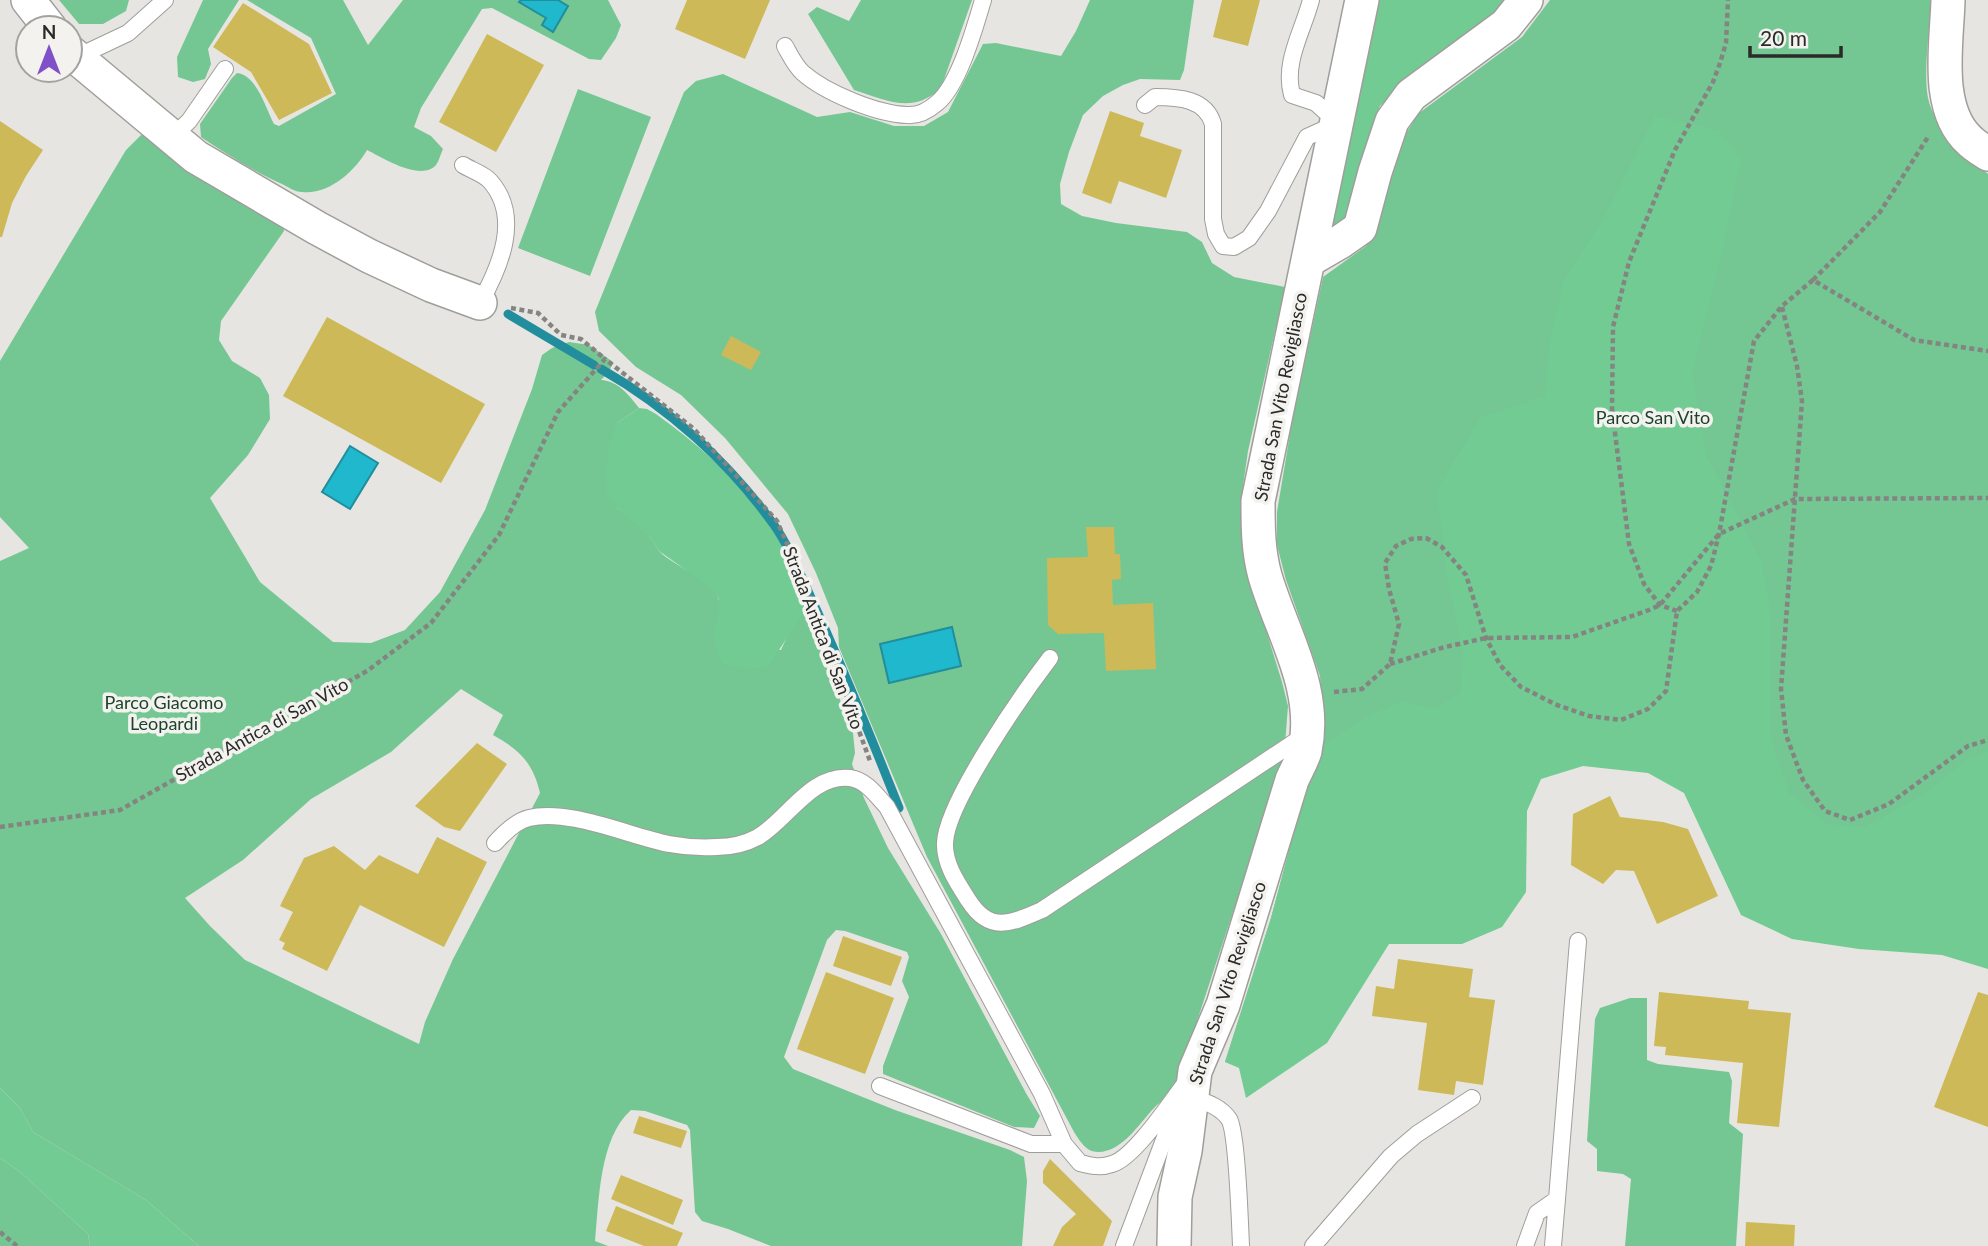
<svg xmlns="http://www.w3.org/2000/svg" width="1988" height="1246" viewBox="0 0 1988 1246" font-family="Lato,sans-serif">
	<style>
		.green { fill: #74c792; fill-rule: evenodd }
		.forest { fill: #71cb93 }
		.water { fill: #1fb8cd; stroke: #228d9c; stroke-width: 2 }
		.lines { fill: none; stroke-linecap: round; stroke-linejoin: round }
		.stream { stroke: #228d9c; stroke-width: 9 }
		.building { fill: #ceb958 }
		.service-casing { stroke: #9f9e9b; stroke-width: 18 }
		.minor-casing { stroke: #9f9e9b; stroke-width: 36 }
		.path { stroke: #848481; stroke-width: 4.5; stroke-dasharray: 5 3.5; stroke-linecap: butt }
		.service { stroke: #fff; stroke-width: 16 }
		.minor { stroke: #fff; stroke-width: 33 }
		.labels { text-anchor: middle; stroke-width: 7; stroke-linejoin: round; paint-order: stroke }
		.street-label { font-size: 18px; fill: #2a2a28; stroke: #f3f2ef }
		.park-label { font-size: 18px; fill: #1d422b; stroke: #f3f2ef }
	</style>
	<rect width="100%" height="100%" fill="#e6e5e1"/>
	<!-- green -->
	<path class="green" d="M 59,0 L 129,0 L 126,11 L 103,24 L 79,24 Z
		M 203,0 L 239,0 L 208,49 L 211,64 L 205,79 L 193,82 L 178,77 L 177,57 Z
		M 247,0 L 343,0 L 368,45 L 403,0 L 608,0 L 621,25 L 616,38 L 601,60 L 589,59 L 492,8 L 482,9 L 421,108 L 414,127 L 431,136 L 443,149 C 441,153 439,161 436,165 C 421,182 383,158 367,150 C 355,171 329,195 302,192 C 295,192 288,187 282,184 C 253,171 228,155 201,137 L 200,124 L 232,78 L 237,73 C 257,75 266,109 274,124 L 279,126 L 336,94 L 311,38 Z
		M 861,0 L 972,0 L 941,88 C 912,115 886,100 854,90 L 808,14 L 817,7 L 849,21 Z
		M 1090,0 L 1194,0 L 1184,70 L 1180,80 L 1140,79 L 1123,85 L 1103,96 L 1083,115 L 1069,152 L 1060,184 L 1061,204 L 1082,216 L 1116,223 L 1187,232 L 1202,242 L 1212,263 L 1234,277 L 1285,287 L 1248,451 L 1241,500 L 1247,569 L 1282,682 L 1288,706 L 1284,757 L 1174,1091 C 1169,1096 1162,1100 1157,1105 C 1141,1120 1124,1152 1098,1152 C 1086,1152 1080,1141 1074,1132 L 927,857 L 839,647 L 838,628 L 816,573 L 788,514 L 725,438 L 681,395 L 636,367 L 599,331 L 595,312 L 684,92 L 696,81 L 723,74 L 817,117 L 850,112 L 894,126 L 924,126 L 948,112 L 983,44 L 996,43 L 1061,56 L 1076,31 Z
		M 1550,0 L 1931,0 C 1930,27 1923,72 1928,98 C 1935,129 1965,155 1988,174 L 1988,935 L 1617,753 L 1562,754 L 1225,1062 L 1271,918 L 1305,791 L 1324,745 L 1320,676 L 1286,580 L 1277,545 L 1277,512 L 1292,422 L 1323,277 L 1366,246 L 1377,229 L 1389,174 L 1403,138 L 1419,113 L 1522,37 Z
		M 578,89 L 651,117 L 590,276 L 518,248 Z
		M 141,135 L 154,137 L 282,218 L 284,231 L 221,321 L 219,340 L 232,361 L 260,378 L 269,395 L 270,419 L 248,455 L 210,498 L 260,582 L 333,642 L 371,643 L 405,630 L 440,592 L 485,510 L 532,389 L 542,355 L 552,348 L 569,342 L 589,345 L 613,362 L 609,372 L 601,380 C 618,381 629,395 639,408 L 617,423 L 617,508 C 629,517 642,526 650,537 C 654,542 656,547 659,551 C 674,567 712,578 719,600 C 723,611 714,630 714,643 L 781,650 L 790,630 L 805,610 L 853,733 L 855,753 L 852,764 L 864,798 L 888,848 L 941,934 L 1027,1095 L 1040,1116 L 1034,1128 L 1014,1127 L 883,1074 L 883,1066 L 909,997 L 902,981 L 909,957 L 907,952 L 845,931 L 836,930 L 827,940 L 784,1057 L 793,1069 L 895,1110 L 1010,1150 L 1024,1157 L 1027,1181 L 1022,1246 L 771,1246 L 728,1229 L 702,1221 L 695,1212 L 690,1130 L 687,1125 L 645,1111 L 631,1110 C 599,1138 599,1202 595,1241 L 608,1246 L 199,1246 L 146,1200 L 33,1132 L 20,1108 L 0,1088 L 0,561 L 29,548 L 0,517 L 0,361 L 126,150 ZM 461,689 L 503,715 L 493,735 C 520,750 533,763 540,793 L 453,959 L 425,1022 L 419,1044 L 245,960 L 210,926 L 185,898 L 243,860 L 311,799 L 391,752 Z
		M 1630,998 L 1647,998 L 1647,1060 L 1658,1064 L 1729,1072 L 1732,1081 L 1729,1123 L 1743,1134 L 1736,1246 L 1625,1246 L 1631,1179 L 1623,1174 L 1597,1171 L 1597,1149 L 1587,1141 L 1595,1019 L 1600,1008 Z
		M 0,1158 L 19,1171 L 88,1234 L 90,1246 L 0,1246 Z"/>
	<!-- forest -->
	<path class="forest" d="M 1377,0 L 1508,0 L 1495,14 L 1408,80 L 1380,106 L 1368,140 L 1352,217 L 1339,232 L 1332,226 Z
		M 1655,116 L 1718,130 L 1741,158 L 1724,244 L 1692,374 L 1707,457 L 1762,563 L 1771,614 L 1771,739 L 1790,794 L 1828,824 L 1865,827 L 1921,796 L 1965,761 L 1988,751 L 1988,969 L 1942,955 L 1859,949 L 1792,939 L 1741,915 L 1684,793 L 1648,773 L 1583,766 L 1541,779 L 1527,811 L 1526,892 L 1502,927 L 1462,944 L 1389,944 L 1327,1043 L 1246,1098 L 1239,1068 L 1225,1062 L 1271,918 L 1305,791 L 1324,745 L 1365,718 L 1401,701 L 1435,709 L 1460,693 L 1463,650 L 1447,579 L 1437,489 L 1481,417 L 1545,396 L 1549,347 L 1563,282 L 1605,216 Z
		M 639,408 L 647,409 L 656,414 C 724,463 788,525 805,610 L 768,667 L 749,669 L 722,664 L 714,643 L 714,629 L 719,613 L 719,599 L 710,587 L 659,551 L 650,537 L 617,508 L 607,494 L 606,472 L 609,444 L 617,423 Z
		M 0,1088 L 20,1108 L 33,1132 L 146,1200 L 199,1246 L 90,1246 L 88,1234 L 19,1171 L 0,1158 Z"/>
	<!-- water -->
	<path class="water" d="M 521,0 L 558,0 L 568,6 L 553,32 L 542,25 L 546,18 L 519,2 Z
		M 350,446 L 378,463 L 350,509 L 322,492 Z
		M 952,627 L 961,666 L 889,683 L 880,644 Z"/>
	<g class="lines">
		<!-- stream -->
		<path class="stream" d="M 508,314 L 594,365
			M 601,369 C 668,407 730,463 774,525 C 790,547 805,585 817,611 C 846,676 873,742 899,808"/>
	</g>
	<!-- building -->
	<path class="building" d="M 687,0 L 770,0 L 745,59 L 675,29 Z
		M 1222,0 L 1260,0 L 1248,46 L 1213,37 Z
		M 243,3 L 309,44 L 332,93 L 279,120 L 251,72 L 213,47 Z
		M 487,34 L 544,65 L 496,152 L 439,122 Z
		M 1110,111 L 1144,123 L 1140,136 L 1182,150 L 1166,198 L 1119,181 L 1111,204 L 1082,193 Z
		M 0,121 L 43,150 L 26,176 L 12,203 L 2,237 L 0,237 Z
		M 327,317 L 485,404 L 441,483 L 283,396 Z
		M 731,336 L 761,352 L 751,370 L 721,355 Z
		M 1086,527 L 1114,527 L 1115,554 L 1120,554 L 1121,579 L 1112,580 L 1113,605 L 1153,603 L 1156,669 L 1106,671 L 1104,633 L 1058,634 L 1048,625 L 1047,558 L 1088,557 Z
		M 477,743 L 507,764 L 460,831 L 444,827 L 415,806 Z
		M 1610,796 L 1620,817 L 1663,822 L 1688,829 L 1718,896 L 1657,924 L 1634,871 L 1616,870 L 1603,884 L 1571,865 L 1573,814 Z
		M 437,837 L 487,862 L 444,947 L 360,905 L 327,971 L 282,949 L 285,943 L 279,940 L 293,912 L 280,906 L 304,858 L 334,846 L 365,870 L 379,855 L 418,874 Z
		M 843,936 L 902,957 L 891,986 L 833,966 Z
		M 1398,959 L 1473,969 L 1469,997 L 1495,1000 L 1483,1085 L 1456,1081 L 1454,1095 L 1418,1090 L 1427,1023 L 1372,1016 L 1376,986 L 1394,989 Z
		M 826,972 L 894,998 L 865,1074 L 797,1049 Z
		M 1659,992 L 1749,1001 L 1748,1009 L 1791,1013 L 1779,1127 L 1737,1123 L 1743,1063 L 1665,1055 L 1666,1047 L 1654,1046 Z
		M 1978,992 L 1988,995 L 1988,1127 L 1934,1107 Z
		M 639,1116 L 687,1131 L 681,1148 L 633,1133 Z
		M 1050,1159 L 1112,1221 L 1103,1246 L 1053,1246 L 1062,1227 L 1076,1214 L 1043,1183 L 1043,1171 Z
		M 621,1175 L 683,1200 L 673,1225 L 611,1199 Z
		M 616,1206 L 683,1233 L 677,1246 L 644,1246 L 606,1231 Z
		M 1746,1222 L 1795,1225 L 1794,1246 L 1745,1246 Z"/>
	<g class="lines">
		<defs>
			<path id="service" d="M 785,46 C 790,55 795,66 803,73 C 826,93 877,114 907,115 C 918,116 929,110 937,103 C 959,85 975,27 983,0
				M 75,58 L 128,33 L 165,0
				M 1145,105 L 1155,97 C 1179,97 1206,99 1213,124 L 1213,219 L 1216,234 L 1223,246 L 1234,247 L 1249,238 L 1268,211 L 1307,137 L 1338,123 L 1316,103 L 1292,95 C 1283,62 1303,31 1311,0
				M 171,138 L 189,121 L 225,69
				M 463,165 C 471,170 484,174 490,181 C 522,217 500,267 480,303
				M 1050,658 C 1024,692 946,803 945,843 C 944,864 958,884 969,901 C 990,934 1012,923 1042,910 L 1305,735
				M 495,843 C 504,833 516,821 529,818 C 568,808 629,836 669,844 C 685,847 701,848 717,847 C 731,847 745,844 758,837 C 787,820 812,773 850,778 C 866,780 877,796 887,807 L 1042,1094 L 1064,1144 L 1080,1163 C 1091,1166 1101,1168 1112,1164 C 1134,1158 1171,1102 1186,1082
				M 880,1086 L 1031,1144 L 1064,1144
				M 1191,1097 C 1205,1102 1220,1106 1229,1119 C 1237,1132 1240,1224 1241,1246
				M 1124,1246 L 1168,1129 L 1181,1102
				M 1313,1246 L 1391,1156 L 1417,1134 L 1472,1098
				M 1525,1246 L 1537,1213 L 1557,1199 L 1578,941
				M 1553,1246 L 1557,1199"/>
			<path id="minor" d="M 28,0 L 50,28
				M 1948,0 C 1947,42 1934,109 1970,141 C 1975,146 1982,150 1988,154
				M 70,52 L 196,157 L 317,228 L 369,256 L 431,285 L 480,303
				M 1309,260 L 1340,242 L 1360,228 L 1375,172 L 1392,121 L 1411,95 L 1506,25 L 1526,0
				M 1174,1246 L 1175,1197 L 1185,1151 L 1195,1071 L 1223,1005 L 1292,780 C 1296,771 1302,761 1305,751 C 1318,688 1282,634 1265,576 C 1258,551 1258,526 1258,501 L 1362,0"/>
		</defs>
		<!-- service casing -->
		<use href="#service" class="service-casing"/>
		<!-- minor casing -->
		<use href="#minor" class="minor-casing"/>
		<!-- path -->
		<path class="path" d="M 1813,280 L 1880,212 L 1928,137
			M 1782,307 L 1797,366 L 1802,401 L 1781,689 L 1786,735 L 1803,780 L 1825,811 L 1850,820 L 1889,804 L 1968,746 L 1988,740
			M 511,308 L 538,313 L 561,335 L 581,339 L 605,359
			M 1677,611 L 1660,605 L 1644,584 L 1629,544 L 1612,409 L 1613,327 L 1629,262 L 1675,150 L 1713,82 L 1720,63 L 1726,43 L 1728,0
			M 1390,664 L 1445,647 L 1486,638 L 1572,637 L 1649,610 L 1660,605 L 1719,534 L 1795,499 L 1988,498
			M 1334,692 L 1362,689 L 1390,664 L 1399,624 L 1389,589 L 1385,563 L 1396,546 L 1411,539 L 1426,538 L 1442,547 L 1466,575 L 1486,638 L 1500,665 L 1521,687 L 1557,705 L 1589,716 L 1621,720 L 1648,709 L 1666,691 L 1677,611 L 1697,592 L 1711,566 L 1719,534 L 1754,341 L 1782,306 L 1813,280 L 1914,340 L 1988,351
			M 0,827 L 120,810 L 367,671 L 431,623 L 499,535 L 558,412 L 605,359 L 694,429 L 777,521 L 809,594 L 870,761
			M 0,1232 L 17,1246"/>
		<!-- service -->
		<use href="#service" class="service"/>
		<!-- minor -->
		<use href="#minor" class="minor"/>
	</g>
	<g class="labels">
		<!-- street labels -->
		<g class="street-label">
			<text transform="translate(1281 397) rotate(-79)" y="6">Strada San Vito Revigliasco</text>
			<text transform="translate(823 638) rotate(69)" y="6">Strada Antica di San Vito</text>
			<text transform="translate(262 730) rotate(-29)" y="6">Strada Antica di San Vito</text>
			<text transform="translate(1228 983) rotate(-72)" y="6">Strada San Vito Revigliasco</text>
		</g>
		<!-- park labels -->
		<g class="park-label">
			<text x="1653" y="424">Parco San Vito</text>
			<text x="164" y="709">Parco Giacomo<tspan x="164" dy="21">Leopardi</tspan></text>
		</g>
	</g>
	<!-- north arrow -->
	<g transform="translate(49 49)"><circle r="33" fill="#f3f2ef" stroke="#a3a29f" stroke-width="2"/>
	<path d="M0-5L12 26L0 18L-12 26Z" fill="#8050c9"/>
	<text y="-10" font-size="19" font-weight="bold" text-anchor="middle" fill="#2a2a28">N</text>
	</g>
	<!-- scale -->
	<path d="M1750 46v10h91v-10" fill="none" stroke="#2a2a28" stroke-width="3.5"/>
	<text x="1760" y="46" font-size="21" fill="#2a2a28" stroke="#f3f2ef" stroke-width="5" paint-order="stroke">20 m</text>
</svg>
